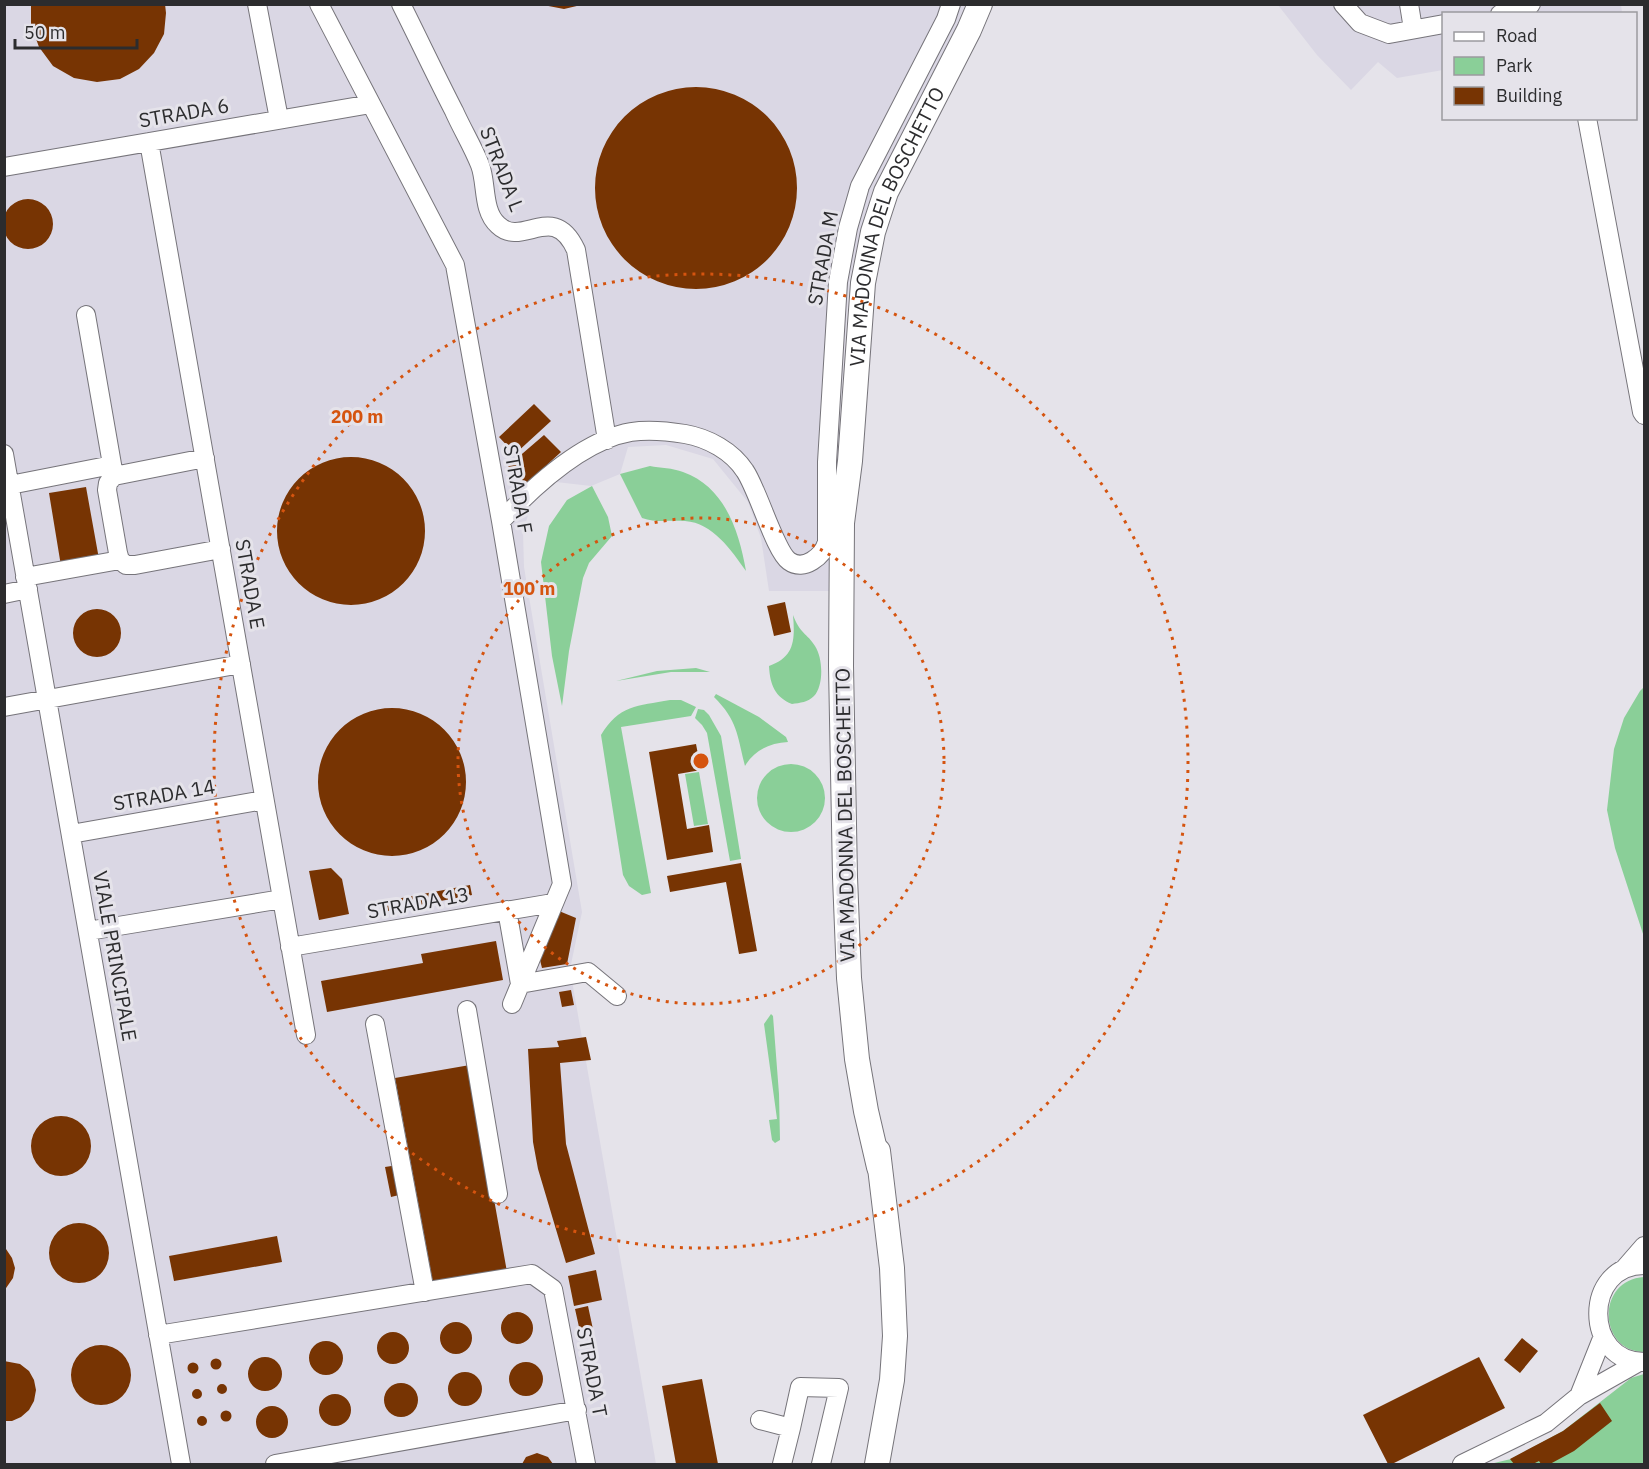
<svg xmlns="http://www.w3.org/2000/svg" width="1649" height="1469" viewBox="0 0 1649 1469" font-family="'IBM Plex Sans',sans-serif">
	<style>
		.built { fill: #dad7e4 }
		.green { fill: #8acf98 }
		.building { fill: #773403 }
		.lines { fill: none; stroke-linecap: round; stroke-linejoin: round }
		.minor-casing { stroke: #76747a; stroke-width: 20 }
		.major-casing { stroke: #76747a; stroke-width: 26 }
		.minor { stroke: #fff; stroke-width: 18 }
		.major { stroke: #fff; stroke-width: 24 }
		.ring { fill: none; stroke: #d5540f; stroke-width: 3; stroke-dasharray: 3 6 }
		.labels { text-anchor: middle; stroke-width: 6; stroke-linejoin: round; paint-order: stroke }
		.street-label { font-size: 20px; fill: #2c2c2e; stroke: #e5e3ea }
		.centre { fill: #d5540f; stroke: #e5e3ea; stroke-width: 3 }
		.ring-label { font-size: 18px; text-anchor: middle; font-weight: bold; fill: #d5540f; stroke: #e5e3ea; stroke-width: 6; stroke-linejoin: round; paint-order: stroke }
	</style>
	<rect width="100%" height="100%" fill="#e5e3ea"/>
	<!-- built -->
	<path class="built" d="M 1621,4 L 1622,13 L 1444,14 L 1443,70 L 1397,78 L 1378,62 L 1351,90 L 1317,55 L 1278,5 Z
		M 5,5 L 965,5 L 960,23 L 873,189 L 861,230 L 849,282 L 837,460 L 834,591 L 769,591 L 761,538 L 748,502 L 713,459 L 666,445 L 628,447 L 620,474 L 591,486 L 556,482 L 531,505 L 523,532 L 524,567 L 582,912 L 570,969 L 656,1464 L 5,1464 Z"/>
	<!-- green -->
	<path class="green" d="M 650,466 C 660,468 673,468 683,472 C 725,487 739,531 746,571 C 731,550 713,523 685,521 C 670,520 656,523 642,518 L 620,474 Z
		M 592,486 L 608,517 L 612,536 L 589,563 L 583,578 L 569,651 L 562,706 L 552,656 L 541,562 L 549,526 L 567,500 Z
		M 793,615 C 800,634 807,633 815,646 C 823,658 824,685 814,696 C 808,702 800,703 792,704 C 775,697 770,685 769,666 C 795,657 795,639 793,615 Z
		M 696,668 L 710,672 L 671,672 L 616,681 L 657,671 Z
		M 1644,687 L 1644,937 L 1615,848 L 1607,810 L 1614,749 L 1624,718 L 1640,691 Z
		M 716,694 L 759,717 L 786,737 L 788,742 C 770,743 754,750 745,766 C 737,735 738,721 714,697 Z
		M 670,700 L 681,700 L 696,707 L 691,716 L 621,727 L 651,893 L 642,895 L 629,886 L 623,875 L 601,735 C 619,705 637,706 670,700 Z
		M 698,709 L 704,710 L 709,715 L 721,736 L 741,859 L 730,861 L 707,733 L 702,725 L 695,718 Z
		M757 798a34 34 0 1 1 68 0a34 34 0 1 1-68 0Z
		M 699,772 L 708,824 L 694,826 L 685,774 Z
		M 771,1014 L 773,1016 L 779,1094 L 780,1140 L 775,1143 L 772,1140 L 769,1120 L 777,1119 L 764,1024 Z
		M 1644,1277 L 1644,1352 C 1598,1351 1596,1280 1644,1277 Z
		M 1644,1374 L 1644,1464 L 1490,1464 L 1511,1459 L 1563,1431 L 1631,1378 Z"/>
	<!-- building -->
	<path class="building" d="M 31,4 L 165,4 L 166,13 L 164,34 L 154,53 L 139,69 L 120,79 L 97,82 L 74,78 L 53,66 L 39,47 L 31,25 Z
		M 538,4 L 581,4 L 581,5 L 564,9 Z
		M595 188a101 101 0 1 1 202 0a101 101 0 1 1-202 0Z
		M3 224a25 25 0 1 1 50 0a25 25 0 1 1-50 0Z
		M 534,404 L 551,421 L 515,454 L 499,437 Z
		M 544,435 L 561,452 L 525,485 L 508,466 Z
		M277 531a74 74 0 1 1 148 0a74 74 0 1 1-148 0Z
		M 86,487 L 99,559 L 61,566 L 49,493 Z
		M 785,602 L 791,632 L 774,636 L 767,606 Z
		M73 633a24 24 0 1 1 48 0a24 24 0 1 1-48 0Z
		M318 782a74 74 0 1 1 148 0a74 74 0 1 1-148 0Z
		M 696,744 L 701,770 L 678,774 L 687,829 L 709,825 L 713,852 L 667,860 L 649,752 Z
		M 741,863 L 757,951 L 739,954 L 726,882 L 670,892 L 667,876 Z
		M 331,868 L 342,879 L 349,914 L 319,920 L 309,871 Z
		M 470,885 L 472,895 L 388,911 L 386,901 Z
		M 559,911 L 576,918 L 567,964 L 542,968 L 539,956 Z
		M 496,941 L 503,980 L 327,1012 L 321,981 L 423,963 L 421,954 Z
		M 571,990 L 574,1005 L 562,1007 L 559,992 Z
		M 586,1037 L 591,1060 L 560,1063 L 566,1144 L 595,1254 L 566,1263 L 538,1169 L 533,1142 L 528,1049 L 559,1047 L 557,1041 Z
		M 470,1065 L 507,1272 L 433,1283 L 395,1078 Z
		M31 1146a30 30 0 1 1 60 0a30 30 0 1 1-60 0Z
		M 398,1165 L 403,1194 L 391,1197 L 385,1167 Z
		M49 1253a30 30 0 1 1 60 0a30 30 0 1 1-60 0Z
		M 277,1236 L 282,1262 L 174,1281 L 169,1256 Z
		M 4,1246 L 12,1258 L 15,1268 L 13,1278 L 4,1291 Z
		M 596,1270 L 602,1300 L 574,1306 L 568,1276 Z
		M 588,1306 L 594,1334 L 581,1336 L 575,1309 Z
		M501 1328a16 16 0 1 1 32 0a16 16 0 1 1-32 0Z
		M440 1338a16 16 0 1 1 32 0a16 16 0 1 1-32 0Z
		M377 1348a16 16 0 1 1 32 0a16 16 0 1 1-32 0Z
		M 1522,1338 L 1538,1351 L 1520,1373 L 1504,1360 Z
		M309 1358a17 17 0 1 1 34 0a17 17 0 1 1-34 0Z
		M71 1375a30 30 0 1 1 60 0a30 30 0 1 1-60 0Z
		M 1479,1357 L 1505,1408 L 1392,1464 L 1388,1464 L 1363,1415 Z
		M248 1374a17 17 0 1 1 34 0a17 17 0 1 1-34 0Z
		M210.5 1364a5.5 5.5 0 1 1 11 0a5.5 5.5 0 1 1-11 0Z
		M 4,1361 L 20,1364 L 29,1371 L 34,1380 L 36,1390 L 34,1401 L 29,1410 L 21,1417 L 12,1421 L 4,1421 Z
		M509 1379a17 17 0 1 1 34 0a17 17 0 1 1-34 0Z
		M187.5 1368a5.5 5.5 0 1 1 11 0a5.5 5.5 0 1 1-11 0Z
		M448 1389a17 17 0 1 1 34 0a17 17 0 1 1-34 0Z
		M 702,1379 L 718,1464 L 676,1464 L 662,1386 Z
		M384 1400a17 17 0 1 1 34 0a17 17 0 1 1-34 0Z
		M217 1389a5 5 0 1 1 10 0a5 5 0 1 1-10 0Z
		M192 1394a5 5 0 1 1 10 0a5 5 0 1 1-10 0Z
		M319 1410a16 16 0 1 1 32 0a16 16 0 1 1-32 0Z
		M 1600,1403 L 1612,1421 L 1574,1451 L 1550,1464 L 1541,1464 L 1539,1461 L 1533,1464 L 1514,1464 L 1510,1459 L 1563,1431 Z
		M256 1422a16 16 0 1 1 32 0a16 16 0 1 1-32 0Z
		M220.5 1416a5.5 5.5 0 1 1 11 0a5.5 5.5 0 1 1-11 0Z
		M197 1421a5 5 0 1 1 10 0a5 5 0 1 1-10 0Z
		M 537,1453 L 548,1457 L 553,1464 L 522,1464 L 526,1457 Z"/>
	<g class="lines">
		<defs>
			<path id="minor" d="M 257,4 L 279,119
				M 319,4 L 455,265 L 501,521 L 562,884 L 512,1004
				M 401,4 C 419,40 436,76 454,111 C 462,129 473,147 480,165 C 487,183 482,211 498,225 C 523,249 553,200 576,250 L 607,440
				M 1343,4 L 1360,23 L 1389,34 L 1444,24
				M 1409,4 L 1413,29
				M 1500,14 L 1527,9 L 1531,4
				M 1587,118 L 1642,412 L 1644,415
				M 149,142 L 306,1035
				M 4,167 L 371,104
				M 86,315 L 114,476
				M 4,454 L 181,1464
				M 205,458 L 114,476 L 108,483 L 107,490 L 118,553 L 120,560 L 126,565 L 135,565 L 221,549
				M 10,485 L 112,465
				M 501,521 C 533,487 584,440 631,432 C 649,429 667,431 685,434 C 708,438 732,451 745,471 C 758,490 775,551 789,561 C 804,572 823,556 827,542 L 827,462 L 838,282 L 848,228 L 860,186 L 946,19 L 951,4
				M 25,577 L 120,560
				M 4,594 L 28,589
				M 4,707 L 241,664
				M 71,834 L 264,800
				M 507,910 L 520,984 L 588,972 L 617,996
				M 88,931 L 282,899
				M 290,947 L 553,903
				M 467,1010 L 498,1194
				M 375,1024 L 425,1292
				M 1644,1265 C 1583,1265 1583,1362 1644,1362
				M 1624,1269 L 1644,1246
				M 158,1335 L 532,1274 L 553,1289 L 586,1464
				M 1579,1396 L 1603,1336
				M 760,1420 L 791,1428 L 800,1387 L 839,1388 L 821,1464
				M 275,1464 L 577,1410
				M 782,1464 L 791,1428
				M 1462,1464 L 1546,1423 L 1579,1396 L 1639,1362"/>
			<g id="major">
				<path id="s1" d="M 879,1167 L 866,1111 L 857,1059 L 849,978 L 845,877 L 841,666 L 842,523 L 850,461 L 863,283 L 873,232 L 886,192 L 969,30 L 980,4"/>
				<path d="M 877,1464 L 892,1380 L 895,1336 L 892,1268 L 878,1151"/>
			</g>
		</defs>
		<!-- minor casing -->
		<use href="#minor" class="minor-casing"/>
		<!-- major casing -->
		<use href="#major" class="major-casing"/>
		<!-- minor -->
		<use href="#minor" class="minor"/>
		<!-- major -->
		<use href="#major" class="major"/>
	</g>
	<!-- distance rings -->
	<g class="ring">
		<circle cx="701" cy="761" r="243"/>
		<circle cx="701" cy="761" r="487"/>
	</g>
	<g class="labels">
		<!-- street labels -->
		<g class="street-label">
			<text transform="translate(184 113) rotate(-10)" y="7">STRADA 6</text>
			<text transform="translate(502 169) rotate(69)" y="7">STRADA L</text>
			<text dy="7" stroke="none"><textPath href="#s1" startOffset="951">VIA MADONNA DEL BOSCHETTO</textPath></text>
			<text transform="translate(823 258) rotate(-80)" y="7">STRADA M</text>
			<text transform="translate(518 489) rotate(80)" y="7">STRADA F</text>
			<text transform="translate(250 584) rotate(80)" y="7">STRADA E</text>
			<text transform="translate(164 795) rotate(-10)" y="7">STRADA 14</text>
			<text transform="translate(845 815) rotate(-91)" y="7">VIA MADONNA DEL BOSCHETTO</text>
			<text transform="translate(418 903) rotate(-10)" y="7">STRADA 13</text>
			<text transform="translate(115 956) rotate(80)" y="7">VIALE PRINCIPALE</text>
			<text transform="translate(592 1372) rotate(79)" y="7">STRADA T</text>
		</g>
	</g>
	<circle cx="701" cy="761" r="9" class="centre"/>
	<g class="ring-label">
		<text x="357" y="423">200 m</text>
		<text x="529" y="595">100 m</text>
	</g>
	<!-- border -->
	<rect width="1649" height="1469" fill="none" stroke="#2c2c2e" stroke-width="12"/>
	<!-- legend -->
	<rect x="1442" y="12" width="195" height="108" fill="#e5e3ea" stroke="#9b9a9f" stroke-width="1.5"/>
	<rect x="1454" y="32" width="30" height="9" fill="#ffffff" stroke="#9b9a9f" stroke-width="1.5"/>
	<text x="1496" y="42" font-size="18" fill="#2c2c2e">Road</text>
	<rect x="1454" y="57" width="30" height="18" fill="#8acf98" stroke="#9b9a9f" stroke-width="1.5"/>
	<text x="1496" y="72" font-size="18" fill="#2c2c2e">Park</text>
	<rect x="1454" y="87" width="30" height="18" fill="#773403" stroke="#9b9a9f" stroke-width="1.5"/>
	<text x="1496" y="102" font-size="18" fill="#2c2c2e">Building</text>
	<!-- scale -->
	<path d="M15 39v9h122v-9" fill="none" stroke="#2c2c2e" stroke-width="3"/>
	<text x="24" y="39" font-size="18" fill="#2c2c2e" stroke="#e5e3ea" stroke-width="4.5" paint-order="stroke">50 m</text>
</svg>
